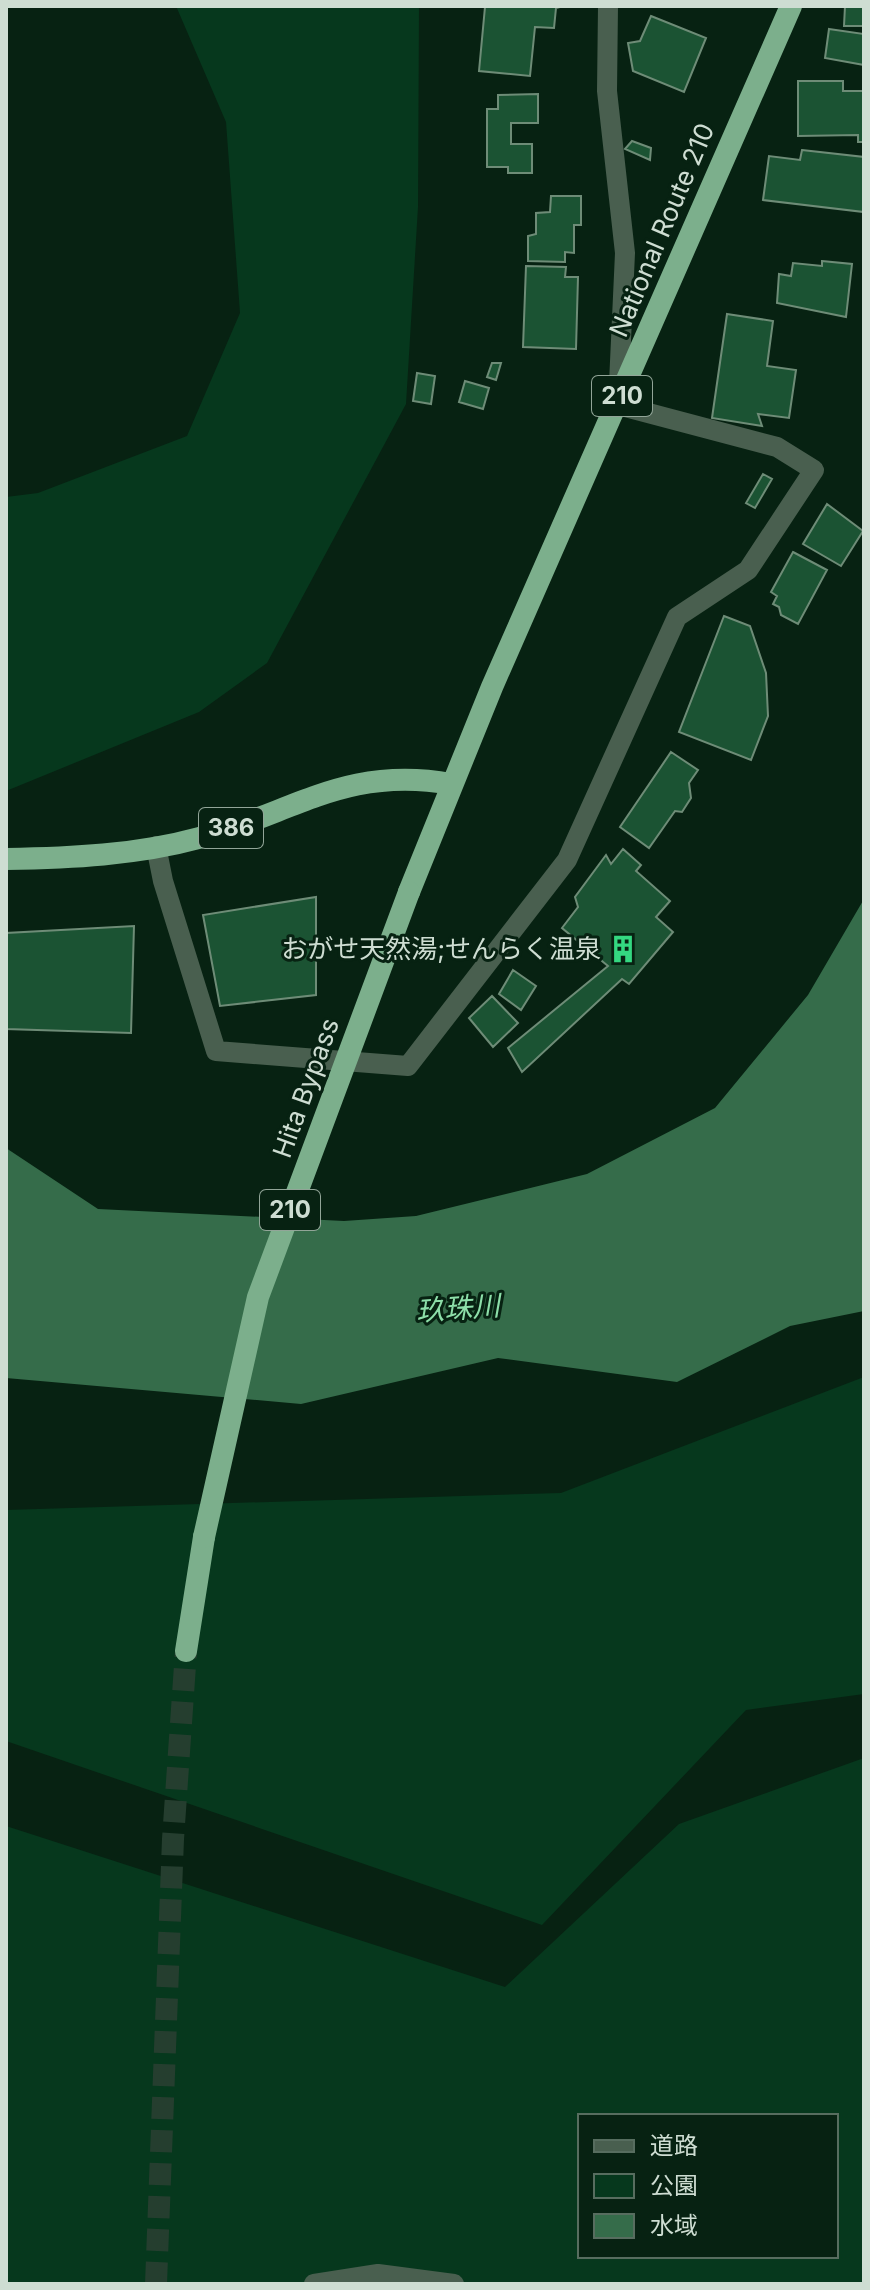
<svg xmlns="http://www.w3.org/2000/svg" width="870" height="2290" viewBox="0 0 870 2290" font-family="Inter,'Noto Sans JP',sans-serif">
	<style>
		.green { fill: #06381d; fill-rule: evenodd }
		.water { fill: #356c4a }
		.building { fill: #1b5333; stroke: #6e8c77; stroke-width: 2 }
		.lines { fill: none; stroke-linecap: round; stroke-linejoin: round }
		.trunk-tunnel { stroke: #253e2f; stroke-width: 22; stroke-dasharray: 22 11; stroke-linecap: butt }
		.minor { stroke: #495f4f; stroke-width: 20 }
		.tertiary { stroke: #495f4f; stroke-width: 20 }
		.trunk { stroke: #7caf8c; stroke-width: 22 }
		.trunk-bridge { stroke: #7caf8c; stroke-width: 22 }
		.labels { text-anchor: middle; stroke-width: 6; stroke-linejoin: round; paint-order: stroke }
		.shield { fill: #072212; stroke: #92a598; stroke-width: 2 }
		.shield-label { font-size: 24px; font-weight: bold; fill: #ceddd2 }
		.street-label { font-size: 26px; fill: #ceddd2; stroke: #072212 }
		.poi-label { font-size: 26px; fill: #ceddd2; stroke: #072212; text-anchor: end }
		.water-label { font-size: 28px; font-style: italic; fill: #8ddfa9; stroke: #072212 }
	</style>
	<rect width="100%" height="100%" fill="#072212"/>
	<!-- green -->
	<path class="green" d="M 176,6 L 419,6 L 418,207 L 406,404 L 267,663 L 199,712 L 6,791 L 6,497 L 38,493 L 187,436 L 240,313 L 226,122 Z
		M 864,1377 L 864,1694 L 746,1710 L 542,1925 L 6,1741 L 6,1510 L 561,1493 Z
		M 864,1758 L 864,2284 L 6,2284 L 6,1826 L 505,1987 L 679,1824 ZM 580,2116 L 836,2116 L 836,2256 L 580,2256 Z"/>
	<!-- water -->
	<path class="water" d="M 864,899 L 864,1311 L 790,1326 L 677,1382 L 498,1358 L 301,1404 L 6,1378 L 6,1148 L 98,1209 L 344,1221 L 416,1216 L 587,1174 L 715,1108 L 808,995 Z"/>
	<!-- building -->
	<path class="building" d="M 496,6 L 564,6 L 556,8 L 554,28 L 535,27 L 530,76 L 479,71 L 485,7 Z
		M 845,6 L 864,6 L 864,26 L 844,26 Z
		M 651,16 L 706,38 L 684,92 L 633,71 L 628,43 L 640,41 Z
		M 829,29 L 864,34 L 864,65 L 825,58 Z
		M 798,81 L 843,81 L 843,91 L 864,91 L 864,142 L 858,142 L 858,135 L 798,136 Z
		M 538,94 L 538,123 L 511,123 L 511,144 L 532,144 L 532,173 L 508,173 L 508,167 L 487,167 L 487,109 L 498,109 L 498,95 Z
		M 632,141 L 651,148 L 650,160 L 625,149 Z
		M 802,150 L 864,157 L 864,212 L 763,200 L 769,156 L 800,160 Z
		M 551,196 L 581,196 L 581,225 L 574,225 L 574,253 L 565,252 L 565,262 L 528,261 L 528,236 L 536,234 L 536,213 L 550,212 Z
		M 822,261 L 852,264 L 846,317 L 777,303 L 779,274 L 791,276 L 793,263 L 822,266 Z
		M 526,266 L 566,267 L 565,277 L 578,277 L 576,349 L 523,347 Z
		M 727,314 L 773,321 L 767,366 L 796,370 L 789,418 L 758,414 L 762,426 L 712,418 Z
		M 492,363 L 501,363 L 496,380 L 487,377 Z
		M 417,373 L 435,376 L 431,404 L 413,401 Z
		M 465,381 L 489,388 L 483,409 L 459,402 Z
		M 763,474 L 772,479 L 755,508 L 746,503 Z
		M 827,504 L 863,531 L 841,566 L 803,544 Z
		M 793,552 L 827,570 L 798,624 L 781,615 L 779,607 L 773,604 L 777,596 L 771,592 Z
		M 724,616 L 750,626 L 766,673 L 768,716 L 751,760 L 679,732 Z
		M 671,752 L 698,770 L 689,783 L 691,798 L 682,812 L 675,811 L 649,848 L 620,827 Z
		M 623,849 L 641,865 L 636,871 L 670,901 L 656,917 L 673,932 L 629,984 L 622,979 L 522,1072 L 508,1048 L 608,966 L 562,928 L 578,907 L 575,897 L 606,855 L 611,864 Z
		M 316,897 L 316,995 L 220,1006 L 203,915 Z
		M 134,926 L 131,1033 L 6,1029 L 6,933 Z
		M 513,970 L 536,986 L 521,1010 L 499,994 Z
		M 492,996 L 518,1023 L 493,1047 L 469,1018 Z"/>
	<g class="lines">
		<!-- trunk-tunnel -->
		<path class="trunk-tunnel" d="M 156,2284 L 173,1839 L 186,1651"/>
		<!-- minor -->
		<path class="minor" d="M 156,846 L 163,881 L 216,1051 L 408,1066 L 567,860 L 677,617 L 748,570 L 814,470 L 777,447 L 618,405 L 625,253 L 607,91 L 608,6"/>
		<!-- tertiary -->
		<path class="tertiary" d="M 314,2284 L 378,2274 L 454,2284"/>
		<!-- trunk -->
		<path class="trunk" d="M 6,859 C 70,858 137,855 199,838 C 293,813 347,765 451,784
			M 409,892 L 492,687 L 791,6
			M 186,1651 L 204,1537"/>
		<!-- trunk-bridge -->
		<path class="trunk-bridge" d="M 204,1537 L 258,1297 L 409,892"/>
	</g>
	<!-- icons -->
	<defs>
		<symbol id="building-bare" viewBox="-9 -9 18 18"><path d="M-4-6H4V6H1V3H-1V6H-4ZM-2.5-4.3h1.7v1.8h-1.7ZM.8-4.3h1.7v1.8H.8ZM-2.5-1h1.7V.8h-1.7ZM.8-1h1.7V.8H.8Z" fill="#34d881" stroke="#072212" stroke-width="2.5" paint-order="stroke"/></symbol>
	</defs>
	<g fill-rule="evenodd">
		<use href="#building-bare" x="603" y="929" width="40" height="40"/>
	</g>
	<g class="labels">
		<!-- shield labels -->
		<g class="shield">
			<rect x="592" y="376" width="60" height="40" rx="6"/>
			<rect x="199" y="808" width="64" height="40" rx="6"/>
			<rect x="260" y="1190" width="60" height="40" rx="6"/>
		</g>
		<g class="shield-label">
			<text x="622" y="404">210</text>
			<text x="231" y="836">386</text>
			<text x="290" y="1218">210</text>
		</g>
		<!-- street labels -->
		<g class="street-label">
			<text transform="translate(662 230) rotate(-67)" y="9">National Route 210</text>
			<text transform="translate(306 1088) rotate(-70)" y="9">Hita Bypass</text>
		</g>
		<!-- poi labels -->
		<g class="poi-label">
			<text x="601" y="958">おがせ天然湯;せんらく温泉</text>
		</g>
		<!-- water labels -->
		<g class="water-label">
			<text transform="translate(458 1308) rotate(-4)" y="10">玖珠川</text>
		</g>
	</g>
	<!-- border -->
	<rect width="870" height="2290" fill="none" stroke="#ceddd2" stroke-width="16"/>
	<!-- legend -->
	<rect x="578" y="2114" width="260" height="144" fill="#072212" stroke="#576d5f" stroke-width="2"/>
	<rect x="594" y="2140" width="40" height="12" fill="#495f4f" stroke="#576d5f" stroke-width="2"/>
	<text x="650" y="2154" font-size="24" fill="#ceddd2">道路</text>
	<rect x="594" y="2174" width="40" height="24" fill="#06381d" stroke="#576d5f" stroke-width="2"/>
	<text x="650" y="2194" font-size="24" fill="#ceddd2">公園</text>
	<rect x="594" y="2214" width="40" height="24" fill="#356c4a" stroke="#576d5f" stroke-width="2"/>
	<text x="650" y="2234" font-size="24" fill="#ceddd2">水域</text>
</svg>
